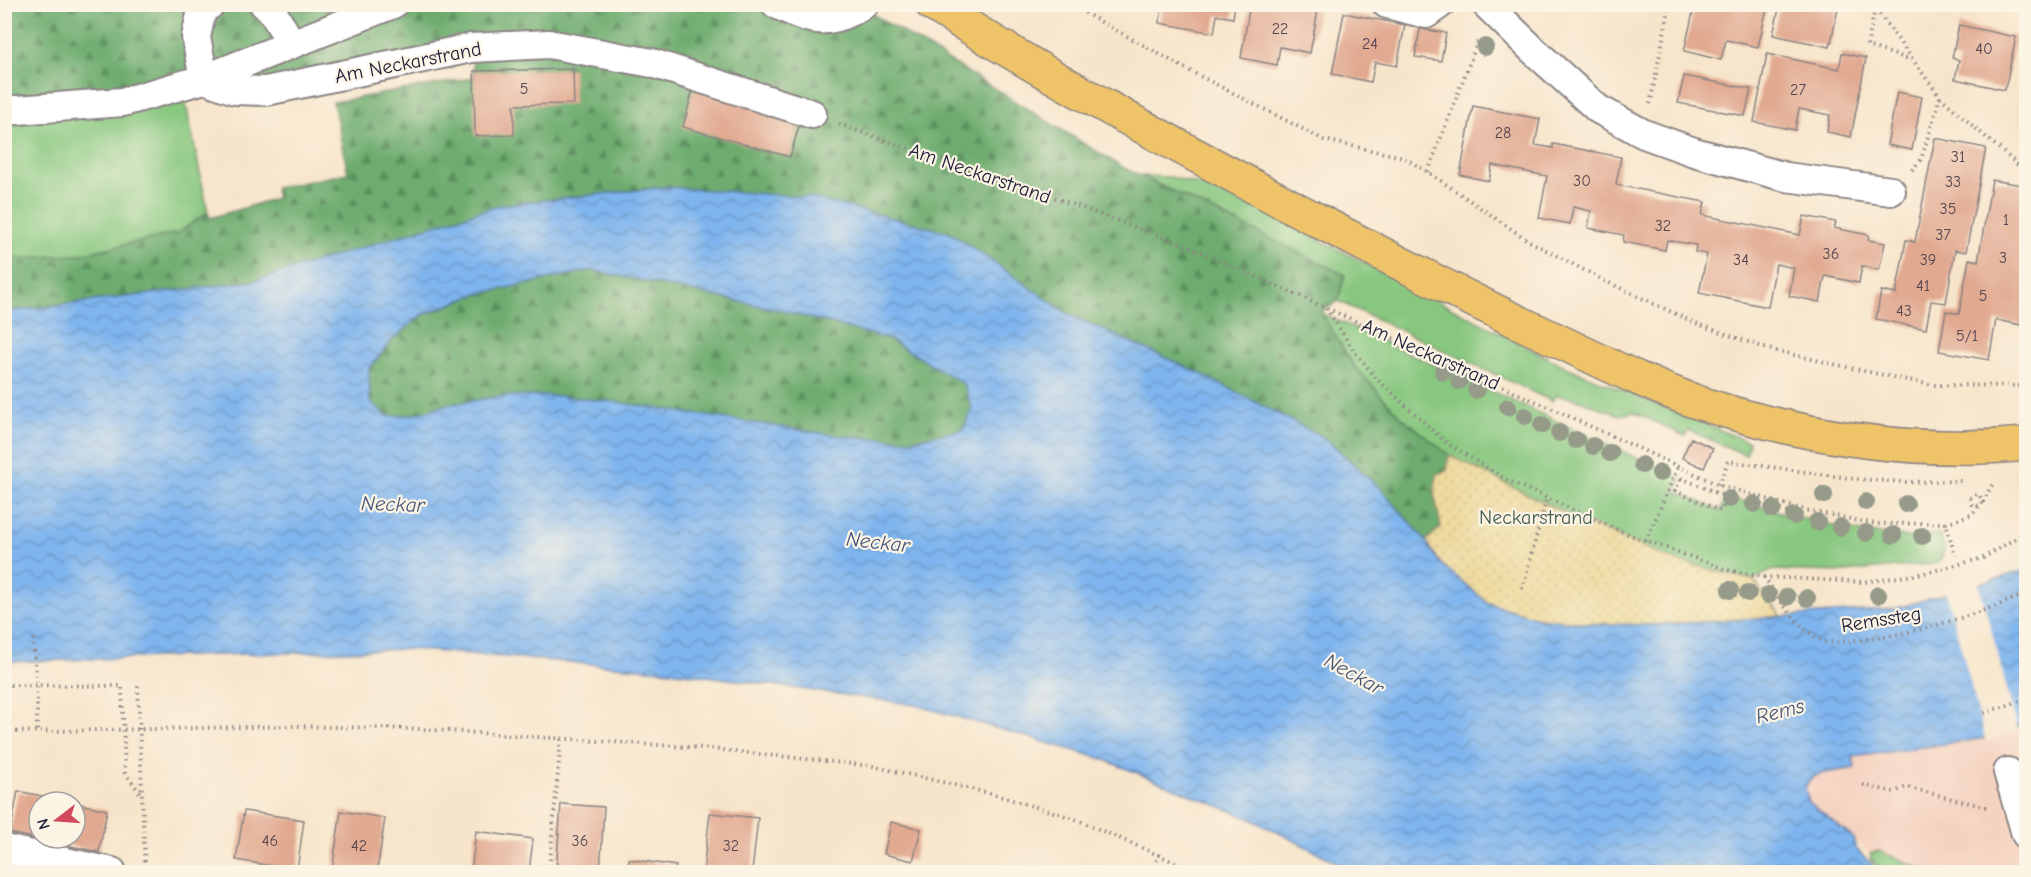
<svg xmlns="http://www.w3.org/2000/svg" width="2031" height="877" viewBox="0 0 2031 877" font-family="'Comic Neue',sans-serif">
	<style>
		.built { fill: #f5d3c1 }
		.green { fill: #87c77f; stroke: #54745d; stroke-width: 1.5 }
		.forest { fill: url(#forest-firs); stroke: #486754; stroke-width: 1.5 }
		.sand { fill: url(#sand-dots); stroke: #887e6c; stroke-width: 1.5 }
		.water { fill: url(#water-waves); stroke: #506c94; stroke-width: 1.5; fill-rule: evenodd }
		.pier { fill: #f7e5cb }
		.building { fill: #e1a990 }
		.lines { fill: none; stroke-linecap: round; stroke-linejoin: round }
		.minor-casing { stroke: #8c8483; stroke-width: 32 }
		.major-casing { stroke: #8c8483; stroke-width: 36 }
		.path { stroke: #8c8483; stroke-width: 4; stroke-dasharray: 1.5 4.5; stroke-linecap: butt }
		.minor { stroke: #fff; stroke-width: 28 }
		.major { stroke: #efc469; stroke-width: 33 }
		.path-bridge { stroke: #8c8483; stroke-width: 4; stroke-dasharray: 1.5 4.5; stroke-linecap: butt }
		.tree { fill: #959a89 }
		.labels { text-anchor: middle; stroke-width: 4.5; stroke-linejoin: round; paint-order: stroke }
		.number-label { font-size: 16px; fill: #524450 }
		.street-label { font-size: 20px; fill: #22223b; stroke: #fcf5e5 }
		.park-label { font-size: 20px; fill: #455c53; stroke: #fcf5e5 }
		.water-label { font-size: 21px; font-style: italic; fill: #43557a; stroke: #fcf5e5 }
	</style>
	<defs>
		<pattern id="forest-firs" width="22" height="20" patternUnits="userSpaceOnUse" patternTransform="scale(1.5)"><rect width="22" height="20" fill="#6dac6e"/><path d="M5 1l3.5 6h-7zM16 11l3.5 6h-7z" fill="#598c5c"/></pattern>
		<pattern id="sand-dots" width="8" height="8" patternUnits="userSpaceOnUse" patternTransform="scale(1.5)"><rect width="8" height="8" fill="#eeda9e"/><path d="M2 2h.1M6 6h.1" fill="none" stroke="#ccbb89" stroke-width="1.8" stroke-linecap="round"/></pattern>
		<pattern id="water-waves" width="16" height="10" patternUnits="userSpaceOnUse" patternTransform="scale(1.5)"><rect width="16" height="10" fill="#7fb5ee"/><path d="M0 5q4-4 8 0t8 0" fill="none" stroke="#6893c2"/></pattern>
	</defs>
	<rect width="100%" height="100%" fill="#fcf5e5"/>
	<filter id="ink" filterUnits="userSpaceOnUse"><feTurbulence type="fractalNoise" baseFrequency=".0167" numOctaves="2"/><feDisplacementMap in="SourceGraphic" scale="12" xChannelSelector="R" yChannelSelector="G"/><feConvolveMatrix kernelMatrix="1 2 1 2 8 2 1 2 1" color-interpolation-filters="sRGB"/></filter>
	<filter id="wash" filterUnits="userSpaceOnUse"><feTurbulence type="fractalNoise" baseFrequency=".008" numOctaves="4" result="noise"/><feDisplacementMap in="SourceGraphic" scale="24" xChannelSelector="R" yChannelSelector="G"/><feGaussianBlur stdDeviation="1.35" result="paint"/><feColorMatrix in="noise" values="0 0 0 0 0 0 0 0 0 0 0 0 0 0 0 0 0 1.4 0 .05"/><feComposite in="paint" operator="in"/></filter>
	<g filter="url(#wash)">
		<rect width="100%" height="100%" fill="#f7e5cb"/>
		<!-- built -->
		<path class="built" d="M 2019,729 L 2026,752 L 2026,872 L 1929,872 L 1880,851 L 1870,853 L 1809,802 L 1805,789 L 1809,780 L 1819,774 L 1855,768 L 1853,757 L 1987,738 Z"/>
		<!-- green -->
		<path class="green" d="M 184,95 L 208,212 L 178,233 L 77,255 L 5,259 L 5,126 Z
			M 1141,176 L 1170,177 L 1212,188 L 1291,225 L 1566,367 L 1749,442 L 1746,455 L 1688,430 L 1685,436 L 1634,412 L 1619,415 L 1577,399 L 1556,395 L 1552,401 L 1338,301 L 1344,275 Z
			M 1321,313 L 1681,478 L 1675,491 L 1720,511 L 1727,497 L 1794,516 L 1865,533 L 1909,537 L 1939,534 L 1945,548 L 1939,563 L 1845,572 L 1770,570 L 1753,581 L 1782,617 L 1426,541 L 1441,527 L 1449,455 L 1399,415 L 1354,366 Z
			M 1879,851 L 1929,872 L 1885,872 L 1872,861 L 1870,853 Z"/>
		<!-- forest -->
		<path class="forest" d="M 5,5 L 858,5 L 1122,167 L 1345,275 L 1338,301 L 1321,313 L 1354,366 L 1399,415 L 1449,455 L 1447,471 L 1434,493 L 1441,527 L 1426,541 L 1381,489 L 1325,438 L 1195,371 L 1070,315 L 951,233 L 666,187 L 501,205 L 254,281 L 5,312 L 5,259 L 77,255 L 178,233 L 208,212 L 210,218 L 277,198 L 275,188 L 348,173 L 333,102 L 473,78 L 473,60 L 184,95 L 5,126 Z
			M 591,270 L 776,309 L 889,339 L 964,384 L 972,409 L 964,430 L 910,440 L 841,436 L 503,396 L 446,405 L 411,415 L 387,416 L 369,401 L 369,369 L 392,340 L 423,315 L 474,295 Z"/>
		<!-- sand -->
		<path class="sand" d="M 1449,455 L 1567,514 L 1676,561 L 1753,580 L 1782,617 L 1656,625 L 1595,624 L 1538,618 L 1488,603 L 1440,563 L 1426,541 L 1441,527 L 1434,493 L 1437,474 L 1447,471 Z"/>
		<!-- water -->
		<path class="water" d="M 666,187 L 808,197 L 951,233 L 1070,315 L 1195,371 L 1325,438 L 1381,489 L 1426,541 L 1440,563 L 1488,603 L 1538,618 L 1595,624 L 1656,625 L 1894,609 L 2026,570 L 2026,724 L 1987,738 L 1853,757 L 1855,768 L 1819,774 L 1809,780 L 1805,789 L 1809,802 L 1853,838 L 1856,849 L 1880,872 L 1356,872 L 1251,819 L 1100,758 L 916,705 L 663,670 L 408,649 L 5,662 L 4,312 L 254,281 L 500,205 ZM 591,270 L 776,309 L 889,339 L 964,384 L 972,409 L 963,430 L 909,440 L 841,436 L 615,402 L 560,396 L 503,396 L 446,405 L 411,415 L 387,416 L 370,401 L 369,369 L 392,340 L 422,315 L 474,295 Z"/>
		<!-- pier -->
		<path class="pier" d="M 1978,581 L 2018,730 L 1986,742 L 1946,591 Z"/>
		<g id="blocks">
			<!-- building -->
			<path class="building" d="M 1163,4 L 1235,4 L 1233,18 L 1217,15 L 1214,33 L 1159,23 Z
				M 1250,4 L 1298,4 L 1318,10 L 1310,53 L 1280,47 L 1277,65 L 1241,58 Z
				M 1695,4 L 1768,4 L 1758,47 L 1726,40 L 1721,60 L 1684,51 Z
				M 1780,4 L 1839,4 L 1830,47 L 1773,35 Z
				M 1344,13 L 1405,25 L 1397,66 L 1375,62 L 1371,82 L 1332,74 Z
				M 1959,25 L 2016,37 L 2005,90 L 1955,79 L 1959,60 L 1952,58 Z
				M 1420,29 L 1446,33 L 1441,61 L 1415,57 Z
				M 1842,53 L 1866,58 L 1851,137 L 1827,132 L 1830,115 L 1799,109 L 1795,130 L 1754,122 L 1767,54 L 1839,69 Z
				M 573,69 L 574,104 L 514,105 L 514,135 L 475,136 L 474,71 Z
				M 1684,76 L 1751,89 L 1745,116 L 1678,103 Z
				M 693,89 L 801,119 L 790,157 L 683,127 Z
				M 1897,92 L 1922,97 L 1912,150 L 1887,145 Z
				M 1473,106 L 1540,119 L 1535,145 L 1553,148 L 1553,144 L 1621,157 L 1616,185 L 1705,202 L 1702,215 L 1800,235 L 1804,216 L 1836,222 L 1834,228 L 1869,235 L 1868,240 L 1885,243 L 1879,270 L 1862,266 L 1859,283 L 1825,276 L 1820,302 L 1789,296 L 1794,268 L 1776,264 L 1768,307 L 1699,293 L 1707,254 L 1695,252 L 1696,245 L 1667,240 L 1665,250 L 1623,242 L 1624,235 L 1588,228 L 1591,211 L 1573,207 L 1570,224 L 1539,218 L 1547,176 L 1492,165 L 1489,181 L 1460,175 Z
				M 1935,138 L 1986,148 L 1966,252 L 1955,250 L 1946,303 L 1931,301 L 1926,329 L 1876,319 L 1881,291 L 1896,294 L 1906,240 L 1915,242 Z
				M 1992,180 L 2022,185 L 2026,188 L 2026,326 L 1996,320 L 1989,360 L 1939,351 L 1946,311 L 1959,314 L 1969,259 L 1978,261 Z
				M 1691,438 L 1713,448 L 1704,468 L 1682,458 Z
				M 18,791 L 65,801 L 39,802 L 39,838 L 75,838 L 75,803 L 107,810 L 99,852 L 10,833 Z
				M 561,804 L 604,807 L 600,872 L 556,872 Z
				M 244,811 L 304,820 L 297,870 L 236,860 Z
				M 341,811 L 385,818 L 377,872 L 332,872 Z
				M 710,813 L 758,818 L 752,872 L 703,872 Z
				M 891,822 L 921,829 L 913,861 L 884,854 Z
				M 476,831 L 533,839 L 529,872 L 471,872 Z
				M 629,859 L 676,866 L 675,872 L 627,872 Z"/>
		</g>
	</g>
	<g filter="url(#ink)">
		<use href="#blocks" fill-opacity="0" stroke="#8c8483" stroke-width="1.5"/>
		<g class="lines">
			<defs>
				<path id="minor" d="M 264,4 L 270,8 L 292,44
					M 776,4 C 812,22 828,27 864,4
					M 1387,4 L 1426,14 L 1440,4
					M 1486,4 L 1533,50 L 1598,109 L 1644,134 L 1694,152 L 1786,177 L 1891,191
					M 204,79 L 235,90 L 266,91 L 471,48 L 549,44 L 652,63 L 812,114
					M 204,79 L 196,37 L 202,10 L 211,4
					M 4,111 L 123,102 L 204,79 L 393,4
					M 2008,772 L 2026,834
					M 4,849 L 112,872"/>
				<path id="major" d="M 932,4 C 1056,82 1185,150 1315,219 C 1391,259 1468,299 1546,335 C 1597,359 1647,385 1700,403 C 1804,437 1917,455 2026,444"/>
			</defs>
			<!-- minor casing -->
			<use href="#minor" class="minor-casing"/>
			<!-- major casing -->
			<use href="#major" class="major-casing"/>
			<!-- path -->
			<path class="path" d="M 1069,4 L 1186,69 L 1324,140 L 1403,157 L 1428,172 L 1529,241 L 1605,281 L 1695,323 L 1768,349 L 1864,371 L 1932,385 L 2026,386
				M 1876,4 L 1875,8 L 1940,97 L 2026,172
				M 1875,9 L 1867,46 L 1912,60
				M 1650,104 L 1670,4
				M 839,124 L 963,168 L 1050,196 L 1187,246 L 1557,411 L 1719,485 L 1805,510 L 1876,524 L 1946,523 L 1955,556
				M 1912,170 L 1921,160 L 1940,97
				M 1428,172 L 1479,38
				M 1326,308 L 1354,351 L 1379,381 L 1448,444 L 1509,481 L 1625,533 L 1728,570 L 1764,577 L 1863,582 L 1921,574 L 1983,558 L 2026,532
				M 1681,478 L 1727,497 L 1721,511 L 1675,491 Z
				M 1719,485 L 1728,461 L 1855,479 L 1905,482 L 1964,481
				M 1983,502 L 1994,481
				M 1946,523 L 1972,514 L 1982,503 L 1980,496 L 1977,494 L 1970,498
				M 1646,541 L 1678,467
				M 1764,577 C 1781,600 1797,628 1822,641 C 1830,644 1841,641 1849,641 C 1910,636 1970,617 2026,594
				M 1522,589 L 1547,498
				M 33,639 L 37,685 L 37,731
				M 4,685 L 122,686 L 125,773 L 141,794
				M 138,686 L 145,872
				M 1984,713 L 2026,699
				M 4,732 L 296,726 L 419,729 L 703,748 L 872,766 L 989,793 L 1073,818 L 1197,872
				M 1863,785 L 1894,792 L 1906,787 L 1989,808
				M 549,872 L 561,739
				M 1152,872 L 1159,854"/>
			<!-- minor -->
			<use href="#minor" class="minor"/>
			<!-- major -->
			<use href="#major" class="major"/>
			<!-- path-bridge -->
			<path class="path-bridge" d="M 1970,498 L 1972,505 L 1979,506 L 1982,503"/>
		</g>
		<!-- trees -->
		<g class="tree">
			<circle cx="1485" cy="47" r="9"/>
			<circle cx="1443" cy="372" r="9"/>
			<circle cx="1459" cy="381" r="9"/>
			<circle cx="1476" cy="390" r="9"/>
			<circle cx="1508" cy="407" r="9"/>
			<circle cx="1525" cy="416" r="9"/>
			<circle cx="1542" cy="425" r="9"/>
			<circle cx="1559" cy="433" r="9"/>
			<circle cx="1576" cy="440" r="9"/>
			<circle cx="1593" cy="446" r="9"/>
			<circle cx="1610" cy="453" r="9"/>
			<circle cx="1642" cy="465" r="9"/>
			<circle cx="1660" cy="473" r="9"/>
			<circle cx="1824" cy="495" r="9"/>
			<circle cx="1729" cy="499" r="9"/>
			<circle cx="1866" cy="502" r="9"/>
			<circle cx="1754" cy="504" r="9"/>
			<circle cx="1906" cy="504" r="9"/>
			<circle cx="1773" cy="509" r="9"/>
			<circle cx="1794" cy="516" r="9"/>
			<circle cx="1817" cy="522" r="9"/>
			<circle cx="1840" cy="527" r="9"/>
			<circle cx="1866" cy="533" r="9"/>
			<circle cx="1893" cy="535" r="9"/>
			<circle cx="1922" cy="536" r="9"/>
			<circle cx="1730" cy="590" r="9"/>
			<circle cx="1748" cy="593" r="9"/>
			<circle cx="1768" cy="595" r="9"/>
			<circle cx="1878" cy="595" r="9"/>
			<circle cx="1787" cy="597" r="9"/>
			<circle cx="1807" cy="598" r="9"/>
		</g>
	</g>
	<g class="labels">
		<!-- number labels -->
		<g class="number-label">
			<text x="1280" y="34">22</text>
			<text x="1370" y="49">24</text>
			<text x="1984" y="54">40</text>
			<text x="524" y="94">5</text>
			<text x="1798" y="95">27</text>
			<text x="1503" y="138">28</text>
			<text x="1958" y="162">31</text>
			<text x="1582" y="186">30</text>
			<text x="1953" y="187">33</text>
			<text x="1948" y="214">35</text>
			<text x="2006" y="225">1</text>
			<text x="1663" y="231">32</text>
			<text x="1943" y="240">37</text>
			<text x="1831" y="259">36</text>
			<text x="2003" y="263">3</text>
			<text x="1741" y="265">34</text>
			<text x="1928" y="265">39</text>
			<text x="1923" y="291">41</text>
			<text x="1983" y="301">5</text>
			<text x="1904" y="316">43</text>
			<text x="1967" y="341">5/1</text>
			<text x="270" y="846">46</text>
			<text x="580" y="846">36</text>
			<text x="359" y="851">42</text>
			<text x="731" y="851">32</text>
		</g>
		<!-- street labels -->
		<g class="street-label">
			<text transform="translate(408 62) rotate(-11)" y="7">Am Neckarstrand</text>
			<text transform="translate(980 173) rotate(19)" y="7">Am Neckarstrand</text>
			<text transform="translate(1431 354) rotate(24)" y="7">Am Neckarstrand</text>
			<text transform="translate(1881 619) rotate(-9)" y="7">Remssteg</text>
		</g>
		<!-- park labels -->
		<g class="park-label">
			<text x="1536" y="524">Neckarstrand</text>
		</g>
		<!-- water labels -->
		<g class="water-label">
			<text transform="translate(393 504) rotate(2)" y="7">Neckar</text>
			<text transform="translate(878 542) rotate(6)" y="7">Neckar</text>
			<text transform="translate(1354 674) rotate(29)" y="7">Neckar</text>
			<text transform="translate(1780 711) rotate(-14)" y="7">Rems</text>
		</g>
	</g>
	<!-- margin -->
	<rect width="2031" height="877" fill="none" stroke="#fcf5e5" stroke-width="24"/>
	<!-- north arrow -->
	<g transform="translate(57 820) rotate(253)"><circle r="28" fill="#fcf5e5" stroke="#a5a1a1" stroke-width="1.5"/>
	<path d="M0-4.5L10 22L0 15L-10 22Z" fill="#d1495b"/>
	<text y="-9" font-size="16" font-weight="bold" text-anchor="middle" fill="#22223b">N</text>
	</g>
</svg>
